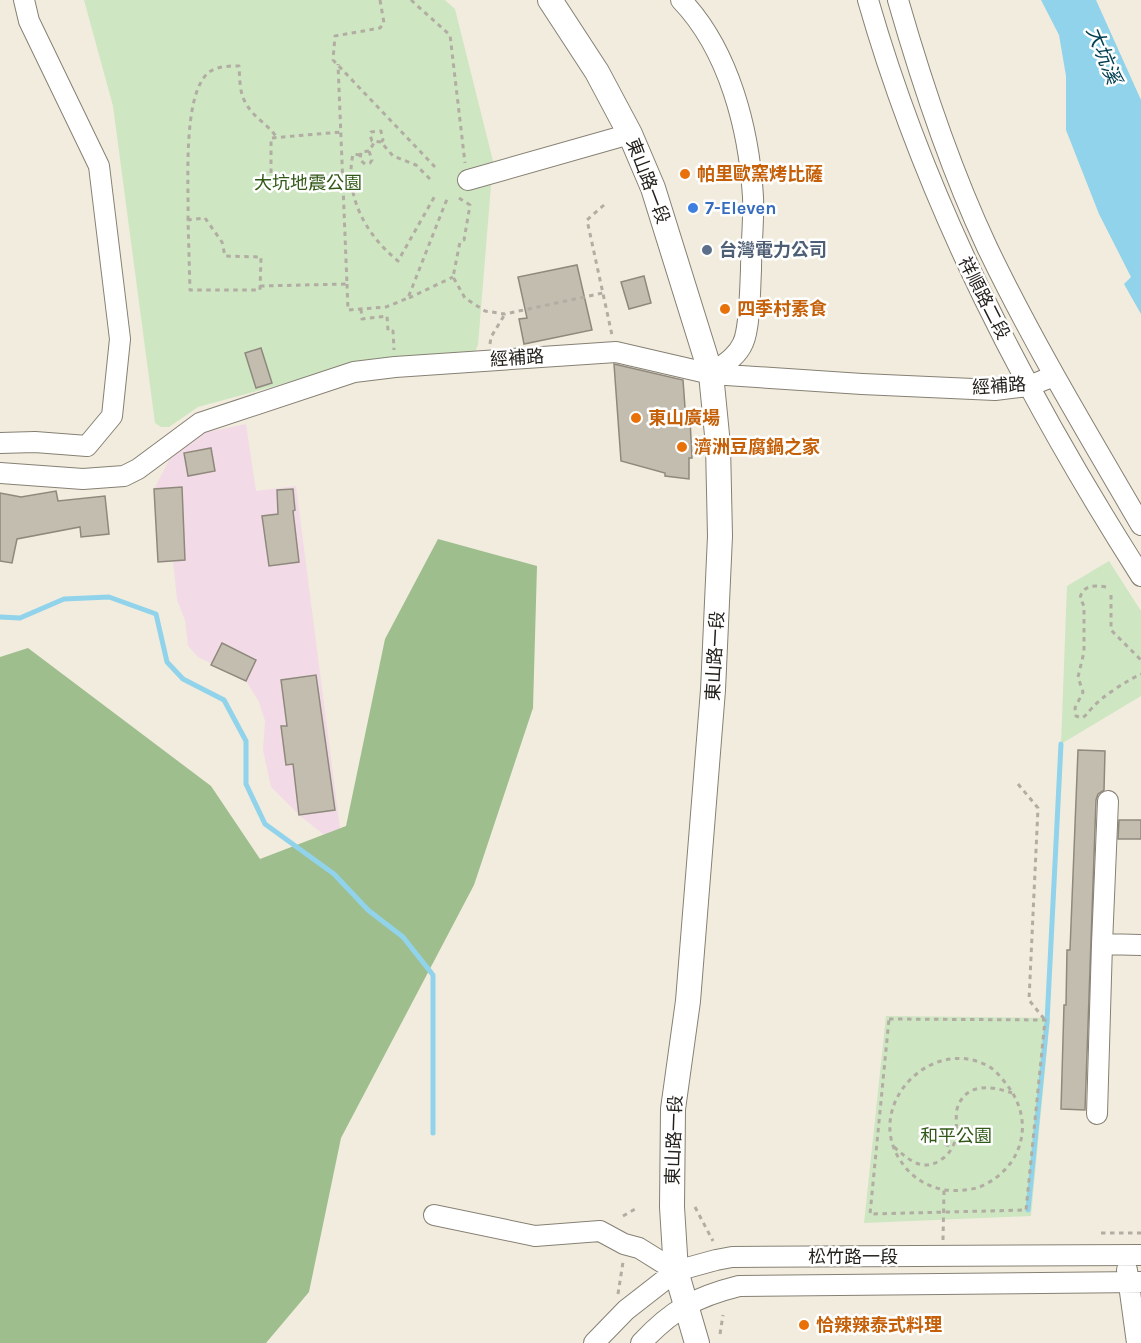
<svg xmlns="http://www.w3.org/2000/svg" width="1141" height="1343" viewBox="0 0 1141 1343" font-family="Karla,'Noto Sans TC',sans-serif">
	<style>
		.industrial { fill: #f2dbe6 }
		.green { fill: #cee6c2 }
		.forest { fill: #9ebe8e }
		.water { fill: #90d3eb }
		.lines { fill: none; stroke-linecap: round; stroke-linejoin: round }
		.stream { stroke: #90d3eb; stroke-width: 5 }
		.building { fill: #c3bdb0; stroke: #8f897d; stroke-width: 1.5 }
		.minor-casing { stroke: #868074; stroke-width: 22 }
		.major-casing { stroke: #868074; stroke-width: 26 }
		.path { stroke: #b2ada2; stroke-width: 3; stroke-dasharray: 4.5 4.5; stroke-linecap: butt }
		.minor { stroke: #fff; stroke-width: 20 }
		.major { stroke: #fff; stroke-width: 24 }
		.food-dot { fill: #e8710a; stroke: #fff; stroke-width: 2 }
		.shop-dot { fill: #3f7fe0; stroke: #fff; stroke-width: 2 }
		.service-dot { fill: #5c6f8a; stroke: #fff; stroke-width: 2 }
		.labels { text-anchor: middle; stroke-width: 5; stroke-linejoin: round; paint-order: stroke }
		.food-label { font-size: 18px; font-weight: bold; fill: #c56008; stroke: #fff; text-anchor: start }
		.street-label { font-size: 18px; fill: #24211d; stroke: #fff }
		.park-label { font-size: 18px; fill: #305816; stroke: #fff }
		.shop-label { font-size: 18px; font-weight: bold; fill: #366cbe; stroke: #fff; text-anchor: start }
		.service-label { font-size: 18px; font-weight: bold; fill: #4e5e75; stroke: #fff; text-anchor: start }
		.water-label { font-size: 20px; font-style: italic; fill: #034152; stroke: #fff }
	</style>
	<rect width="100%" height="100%" fill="#f2ecde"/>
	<!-- industrial -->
	<path class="industrial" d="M 246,424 L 256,491 L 296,486 L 341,836 L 328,838 L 299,815 L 271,787 L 263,750 L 265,721 L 259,702 L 246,681 L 198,657 L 188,646 L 185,620 L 177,600 L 173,561 L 158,562 L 154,489 L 169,460 L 202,433 Z"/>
	<!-- green -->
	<path class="green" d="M 84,0 L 445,0 L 455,9 L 493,161 L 478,345 L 474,354 L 357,364 L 198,407 L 169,427 L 161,427 L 155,423 L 113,106 Z
		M 1109,561 L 1141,611 L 1141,696 L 1061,744 L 1067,586 Z
		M 886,1016 L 1050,1018 L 1031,1216 L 864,1223 Z"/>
	<!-- forest -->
	<path class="forest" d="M 438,539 L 537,566 L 533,708 L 474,885 L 341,1138 L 309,1292 L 266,1343 L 0,1343 L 0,657 L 28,648 L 211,786 L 260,859 L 346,826 L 385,639 Z"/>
	<!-- water -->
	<path class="water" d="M 1041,0 L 1096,0 L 1141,100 L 1141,314 L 1124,284 L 1131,277 L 1099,214 L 1066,130 L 1066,76 L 1059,35 Z"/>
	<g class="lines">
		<!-- stream -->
		<path class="stream" d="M 0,617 L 20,618 L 64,599 L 109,597 L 156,614 L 167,662 L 183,679 L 224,700 L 246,741 L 246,784 L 265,824 L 334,874 L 368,910 L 403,937 L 433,975 L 433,1133
			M 1028,1210 L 1047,1022 L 1061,744"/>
	</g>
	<!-- building -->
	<path class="building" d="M 577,265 L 592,330 L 524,344 L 519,319 L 527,318 L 518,277 Z
		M 644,276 L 651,303 L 629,309 L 621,282 Z
		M 261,348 L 272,383 L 256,388 L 245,353 Z
		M 614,364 L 683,380 L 686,421 L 690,420 L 692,458 L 689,458 L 689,479 L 665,476 L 665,473 L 621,461 Z
		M 211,448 L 215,471 L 188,476 L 184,453 Z
		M 182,487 L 185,560 L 158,562 L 154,489 Z
		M 293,489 L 295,510 L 293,511 L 299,562 L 269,566 L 262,516 L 278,514 L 277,490 Z
		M 56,491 L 58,501 L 105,496 L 109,534 L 81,537 L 80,527 L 17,539 L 12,563 L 0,561 L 0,493 L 21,497 Z
		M 222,643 L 256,660 L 246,681 L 211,665 Z
		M 316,675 L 335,810 L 299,815 L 293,764 L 286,765 L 281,726 L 287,726 L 281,680 Z
		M 1078,750 L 1105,751 L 1104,790 L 1098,794 L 1096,800 L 1085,1110 L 1061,1109 L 1064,1005 L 1066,1005 L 1067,950 L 1070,950 Z
		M 1119,820 L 1141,820 L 1141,839 L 1118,839 Z"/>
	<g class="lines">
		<defs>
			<path id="minor" d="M 681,0 C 729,50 749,129 753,197 C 754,221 751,246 751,270 C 750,288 750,328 743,343 C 737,357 723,365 711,374
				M 868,0 C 927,206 1027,397 1141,576
				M 898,0 C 922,84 950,168 987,247 C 1033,343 1088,434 1141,525
				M 468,180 L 630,134
				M 0,443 L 35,442 L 87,446 L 112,416 L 120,339 L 99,166 L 29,21 L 24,0
				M 0,473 L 83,479 L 124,476 L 138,469 L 200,423 L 354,372 L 395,367 L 616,352 L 711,374 L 862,384 L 995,390 L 1029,386 L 1054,376
				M 1102,944 L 1108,801
				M 1097,1114 L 1102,944 L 1141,945
				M 434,1215 L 535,1236 L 600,1231 L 624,1244 L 639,1248 L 676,1271
				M 1127,1270 L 1137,1343
				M 594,1343 L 626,1310 L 676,1271 L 716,1260 L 732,1257 L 1141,1255
				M 641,1343 C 672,1310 695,1297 739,1286 L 1141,1282"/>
			<path id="major" d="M 550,0 L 597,72 L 630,134 L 653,188 L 711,374 L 718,445 L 720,536 L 713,690 L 688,1001 L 673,1109 L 672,1207 L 676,1271 L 697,1343"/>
		</defs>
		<!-- minor casing -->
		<use href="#minor" class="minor-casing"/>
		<!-- major casing -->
		<use href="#major" class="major-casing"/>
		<!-- path -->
		<path class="path" d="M 380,0 L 384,23 L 380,28 L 335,36 L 333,60 L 435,167
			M 411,0 L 450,35 L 465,163
			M 381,142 L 372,141 L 370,135 L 371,132 L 381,131 L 383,140 L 381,142 L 393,156 L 416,165 L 430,179
			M 369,151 L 361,152 L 360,160 L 365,164 L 370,163 L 372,160 L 369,151 L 374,143
			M 360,155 L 353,154 C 344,196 366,235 398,261 L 436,194
			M 271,182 L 271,138 L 341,132
			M 459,198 L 470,205 L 464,240 L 460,242 L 453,277 L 465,298 L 485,311 L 505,314 L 603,293
			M 604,205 L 587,220 L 612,335
			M 205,218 L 222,242 L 225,256 L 261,257 L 260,290 L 190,290 L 188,220 Z
			M 188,220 C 189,186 182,96 208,73 C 216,66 229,66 239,66 C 240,79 239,94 247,105 C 254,118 269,125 277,138
			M 347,284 L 348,310 L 386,307 L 408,298 L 447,199
			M 260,286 L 347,284 L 338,64
			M 409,298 L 453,277
			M 361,309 L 362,319 L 387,316 L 388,331 L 393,331 L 394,350
			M 490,344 L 491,337 L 505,314
			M 1106,587 C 1094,585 1083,585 1080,598 L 1084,606 L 1084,652 L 1078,677 L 1083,692 L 1075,708 L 1076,716 L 1082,718 C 1087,715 1088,712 1092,708 C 1101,697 1128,680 1141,674
			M 1111,595 L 1111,630 L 1141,660
			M 1018,784 L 1038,808 L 1029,1000 L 1045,1020
			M 889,1019 L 1045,1020 L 1026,1210 L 870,1214 Z
			M 945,1144 L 952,1148
			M 894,1147 C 909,1160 923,1173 942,1159 C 948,1155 953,1148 955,1141 C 958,1130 955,1119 957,1109 C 965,1082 992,1086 1012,1093
			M 695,1207 L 713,1241
			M 623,1216 L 637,1208
			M 1101,1233 L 1141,1233
			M 943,1240 L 944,1190 C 924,1185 911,1177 900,1160 C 864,1105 931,1035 988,1066 C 997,1071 1004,1081 1010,1089 C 1034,1124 1022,1166 984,1185 C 972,1191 957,1191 944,1190
			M 618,1294 L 623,1262
			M 720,1334 L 723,1315"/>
		<!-- minor -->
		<use href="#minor" class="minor"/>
		<!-- major -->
		<use href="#major" class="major"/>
	</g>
	<!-- markers -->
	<g class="food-dot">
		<circle cx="685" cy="174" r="6"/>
		<circle cx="725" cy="309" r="6"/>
		<circle cx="636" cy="418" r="6"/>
		<circle cx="682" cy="447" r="6"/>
		<circle cx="804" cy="1325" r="6"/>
	</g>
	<circle class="shop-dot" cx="693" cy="208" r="6"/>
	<circle class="service-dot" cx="707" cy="250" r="6"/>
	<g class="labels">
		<!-- food labels -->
		<g class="food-label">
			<text x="697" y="180">帕里歐窯烤比薩</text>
			<text x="737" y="315">四季村素食</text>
			<text x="648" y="424">東山廣場</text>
			<text x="694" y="453">濟洲豆腐鍋之家</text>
			<text x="816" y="1331">恰辣辣泰式料理</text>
		</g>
		<!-- street labels -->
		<g class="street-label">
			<text transform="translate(648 181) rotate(69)" y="6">東山路一段</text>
			<text transform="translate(984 298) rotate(63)" y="6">祥順路二段</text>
			<text transform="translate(517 358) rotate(-4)" y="6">經補路</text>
			<text transform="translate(999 386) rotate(-4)" y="6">經補路</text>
			<text transform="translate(715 656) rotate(-87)" y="6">東山路一段</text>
			<text transform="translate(674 1140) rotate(-88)" y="6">東山路一段</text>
			<text x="853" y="1263">松竹路一段</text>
		</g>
		<!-- park labels -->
		<g class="park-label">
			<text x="308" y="189">大坑地震公園</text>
			<text x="956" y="1142">和平公園</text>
		</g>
		<!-- shop labels -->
		<g class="shop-label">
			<text x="705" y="214">7-Eleven</text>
		</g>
		<!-- service labels -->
		<g class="service-label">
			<text x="719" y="256">台灣電力公司</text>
		</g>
		<!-- water labels -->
		<g class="water-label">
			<text transform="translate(1104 55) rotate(68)" y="7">大坑溪</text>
		</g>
	</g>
</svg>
